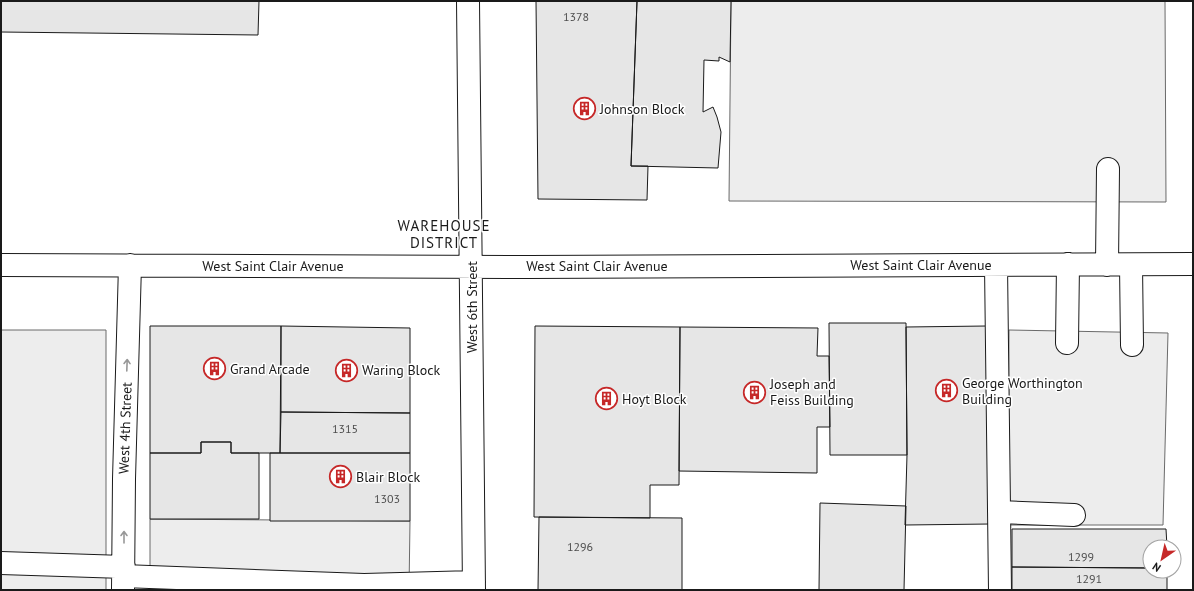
<svg xmlns="http://www.w3.org/2000/svg" width="1194" height="591" viewBox="0 0 1194 591" font-family="'PT Sans',sans-serif">
	<style>
		.parking { fill: #ededed; stroke: #6a6a6a }
		.building { fill: #e6e6e6; stroke: #1a1a1a }
		.lines { fill: none; stroke-linecap: round; stroke-linejoin: round }
		.minor-casing { stroke: #1a1a1a; stroke-width: 24 }
		.minor { stroke: #fff; stroke-width: 22 }
		.oneway { stroke: #989898 }
		.labels { text-anchor: middle; stroke-width: 3; stroke-linejoin: round; paint-order: stroke }
		.number-label { font-size: 12px; fill: #4d4d4d }
		.poi-label { font-size: 14px; fill: #1a1a1a; stroke: #fff; text-anchor: start }
		.street-label { font-size: 14px; fill: #1a1a1a; stroke: #fff }
		.neighbourhood-label { font-size: 15px; letter-spacing: 1px; fill: #1a1a1a; stroke: #fff }
	</style>
	<rect width="100%" height="100%" fill="#fff"/>
	<!-- parking -->
	<path class="parking" d="M 731,1 L 1165,1 L 1166,202 L 729,201 Z
		M 1,330 L 106,330 L 106,590 L 1,590 Z
		M 1009,330 L 1168,333 L 1163,525 L 1008,525 Z
		M 150,519 L 410,521 L 409,590 L 150,590 Z"/>
	<!-- building -->
	<path class="building" d="M 1,1 L 259,1 L 258,35 L 1,32 Z
		M 536,1 L 637,1 L 631,166 L 648,166 L 647,200 L 538,199 Z
		M 637,1 L 731,1 L 730,62 L 719,57 L 719,61 L 704,60 L 703,112 L 713,107 L 717,117 L 721,132 L 718,168 L 631,166 Z
		M 829,323 L 906,323 L 907,455 L 830,455 Z
		M 150,326 L 281,326 L 280,453 L 231,453 L 231,442 L 201,442 L 201,453 L 150,453 Z
		M 281,326 L 410,328 L 410,413 L 281,412 Z
		M 535,326 L 680,327 L 679,485 L 650,485 L 650,518 L 534,517 Z
		M 986,326 L 990,524 L 905,525 L 907,455 L 906,327 Z
		M 680,327 L 818,328 L 817,356 L 829,356 L 830,427 L 817,427 L 817,473 L 679,471 Z
		M 281,412 L 410,413 L 410,453 L 280,453 Z
		M 201,442 L 231,442 L 231,453 L 259,453 L 259,519 L 150,519 L 150,453 L 201,453 Z
		M 270,453 L 410,453 L 410,521 L 270,521 Z
		M 820,503 L 906,506 L 904,590 L 819,590 Z
		M 539,517 L 682,518 L 682,590 L 538,590 Z
		M 1012,529 L 1166,529 L 1167,547 L 1150,547 L 1150,568 L 1012,567 Z
		M 1012,567 L 1150,568 L 1150,571 L 1167,571 L 1167,590 L 1012,590 Z"/>
	<g class="lines">
		<defs>
			<path id="minor" d="M 468,1 L 474,590
				M 1,265 L 529,267 L 1193,264
				M 996,265 L 1000,590
				M 1107,265 L 1108,169
				M 1131,265 L 1132,345
				M 1067,343 L 1068,264
				M 999,512 L 1074,515
				M 1,563 L 124,567
				M 123,576 L 364,585 L 474,582
				M 123,590 L 124,479 L 130,265"/>
		</defs>
		<!-- minor casing -->
		<use href="#minor" class="minor-casing"/>
		<!-- minor -->
		<use href="#minor" class="minor"/>
	</g>
	<!-- one-way arrows -->
	<defs><path id="oneway-shaft" d="M-6 0H5M1.5-3L5.5 0L1.5 3" fill="none" stroke-width="1.6" stroke-linecap="round" stroke-linejoin="round"/></defs>
	<g class="oneway">
		<use href="#oneway-shaft" transform="translate(127 365) rotate(-88)"/>
		<use href="#oneway-shaft" transform="translate(124 537) rotate(-90)"/>
	</g>
	<!-- icons -->
	<defs>
		<symbol id="building-ring" viewBox="-11 -11 22 22"><circle r="9.5" fill="#fff" stroke="#c62828" stroke-width="1.5"/><path d="M-4-6H4V6H1V3H-1V6H-4ZM-2.5-4.3h1.7v1.8h-1.7ZM.8-4.3h1.7v1.8H.8ZM-2.5-1h1.7V.8h-1.7ZM.8-1h1.7V.8H.8Z" fill="#c62828"/></symbol>
	</defs>
	<g fill-rule="evenodd">
		<use href="#building-ring" x="572" y="96" width="25" height="25"/>
		<use href="#building-ring" x="202" y="356" width="25" height="25"/>
		<use href="#building-ring" x="334" y="358" width="25" height="25"/>
		<use href="#building-ring" x="934" y="378" width="25" height="25"/>
		<use href="#building-ring" x="742" y="380" width="25" height="25"/>
		<use href="#building-ring" x="594" y="386" width="25" height="25"/>
		<use href="#building-ring" x="328" y="464" width="25" height="25"/>
	</g>
	<g class="labels">
		<!-- number labels -->
		<g class="number-label">
			<text x="576" y="21">1378</text>
			<text x="345" y="433">1315</text>
			<text x="387" y="503">1303</text>
			<text x="580" y="551">1296</text>
			<text x="1081" y="561">1299</text>
			<text x="1089" y="583">1291</text>
		</g>
		<!-- poi labels -->
		<g class="poi-label">
			<text x="600" y="114">Johnson Block</text>
			<text x="230" y="374">Grand Arcade</text>
			<text x="362" y="375">Waring Block</text>
			<text x="962" y="388">George Worthington<tspan x="962" dy="16">Building</tspan></text>
			<text x="770" y="389">Joseph and<tspan x="770" dy="16">Feiss Building</tspan></text>
			<text x="622" y="404">Hoyt Block</text>
			<text x="356" y="482">Blair Block</text>
		</g>
		<!-- street labels -->
		<g class="street-label">
			<text x="921" y="270">West Saint Clair Avenue</text>
			<text x="273" y="271">West Saint Clair Avenue</text>
			<text x="597" y="271">West Saint Clair Avenue</text>
			<text transform="translate(472 307) rotate(-90)" y="5">West 6th Street</text>
			<text transform="translate(125 428) rotate(-88)" y="5">West 4th Street</text>
		</g>
		<!-- neighbourhood labels -->
		<g class="neighbourhood-label">
			<text x="444" y="231">WAREHOUSE<tspan x="444" dy="17">DISTRICT</tspan></text>
		</g>
	</g>
	<!-- border -->
	<rect width="1194" height="591" fill="none" stroke="#1a1a1a" stroke-width="4"/>
	<!-- north arrow -->
	<g transform="translate(1162 559) rotate(214)"><circle r="19" fill="#ffffff" stroke="#a3a3a3"/>
	<path d="M0-3L7 15L0 10L-7 15Z" fill="#c62828"/>
	<text y="-6" font-size="11" font-weight="bold" text-anchor="middle" fill="#1a1a1a">N</text>
	</g>
</svg>
